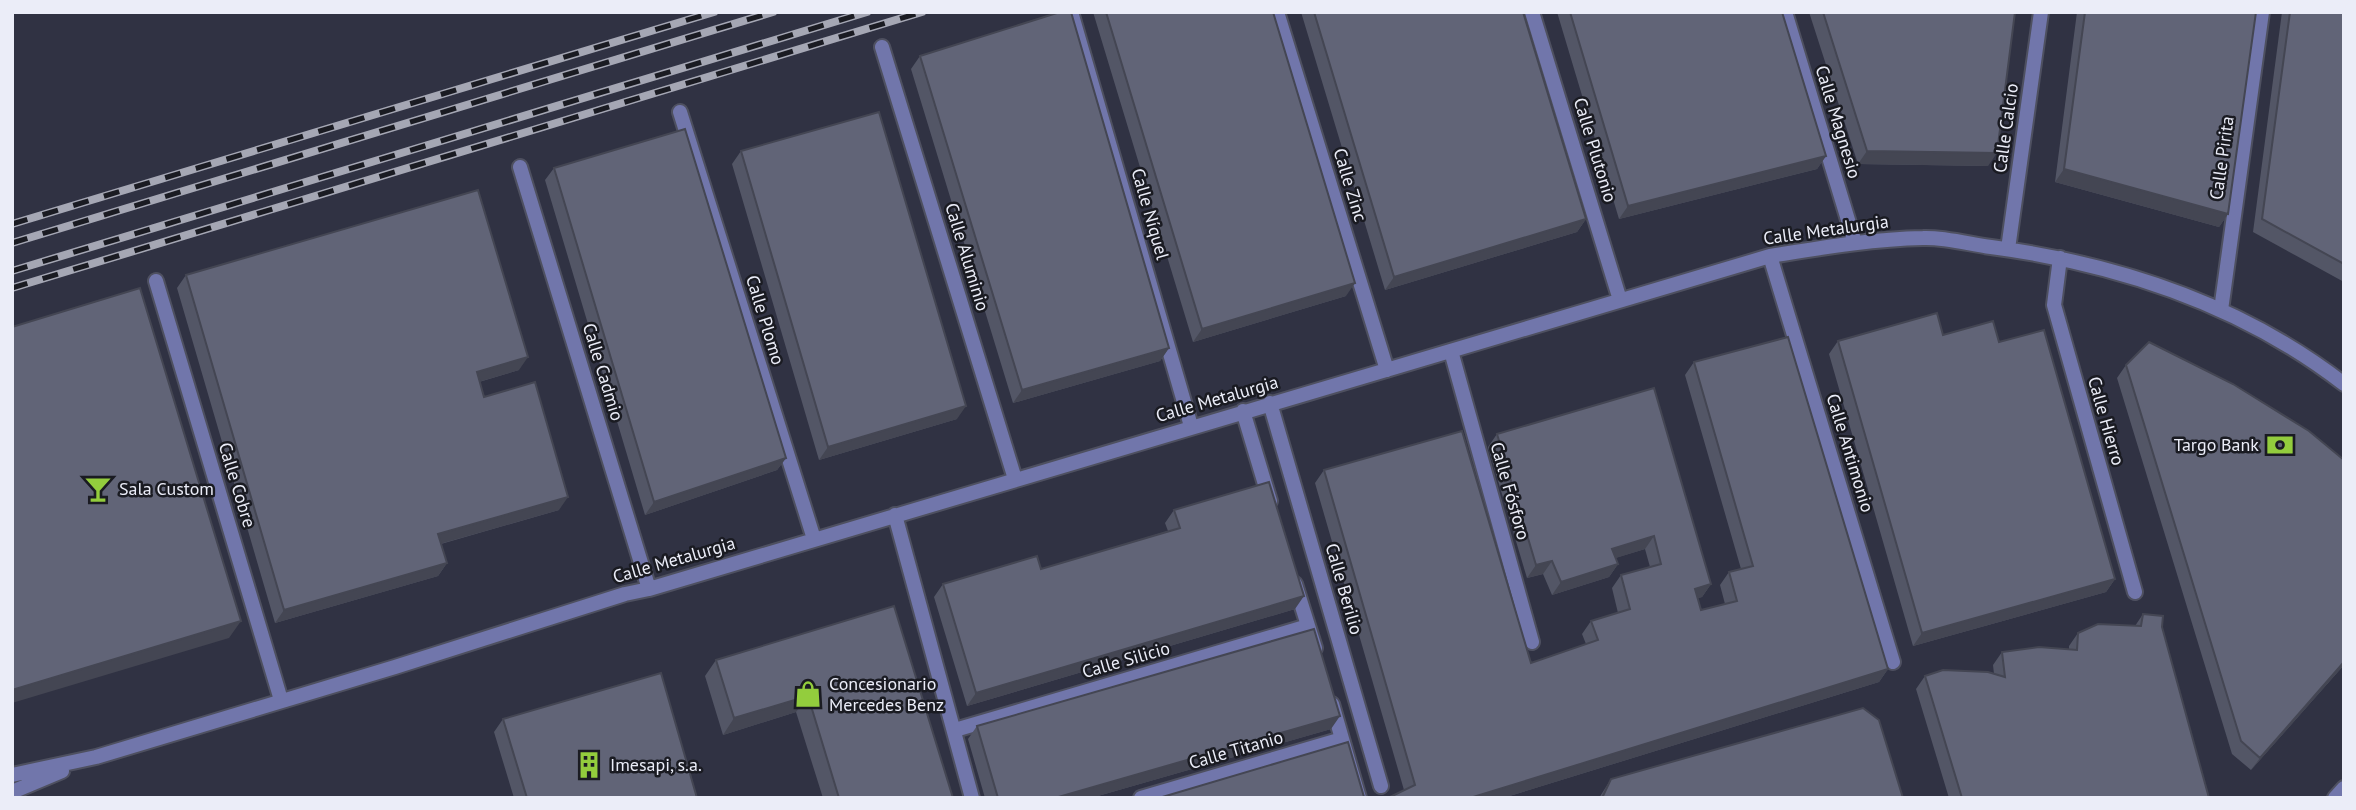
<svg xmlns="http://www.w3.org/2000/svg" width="2356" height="810" viewBox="0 0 2356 810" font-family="'PT Sans',sans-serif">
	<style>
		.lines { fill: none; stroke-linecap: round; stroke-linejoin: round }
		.street-casing { stroke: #4e5060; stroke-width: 18 }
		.street { stroke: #7176ab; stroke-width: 14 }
		.rail-casing { stroke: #a5a7b4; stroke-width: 8 }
		.rail { stroke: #1a1b22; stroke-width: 5; stroke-dasharray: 16; stroke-linecap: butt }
		.wall { fill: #535666 }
		.shaded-wall { fill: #444653 }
		.building { fill: #616477; stroke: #444653; stroke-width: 2 }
		.labels { text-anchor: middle; stroke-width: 5; stroke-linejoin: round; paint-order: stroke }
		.street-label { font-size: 18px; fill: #ebedf8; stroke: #1a1b22 }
		.poi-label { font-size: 18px; fill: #ebedf8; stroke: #1a1b22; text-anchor: start }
	</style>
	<rect width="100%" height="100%" fill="#303243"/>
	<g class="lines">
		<defs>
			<path id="street" d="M 1071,12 L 1191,426
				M 1277,12 L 1387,370
				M 1532,12 L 1620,300
				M 1785,12 L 1855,243
				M 882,47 L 1015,479
				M 680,112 L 814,539
				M 520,167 L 649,589
				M 2008,249 L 2041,12
				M 1770,256 L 1893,662
				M 2060,258 L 2054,305 L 2135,592
				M 156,281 L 281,700
				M 2221,310 L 2262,12
				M 1451,351 L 1532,642
				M 1270,403 L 1381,786
				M 1243,411 L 1270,501
				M 895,515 L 972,798
				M 1295,584 L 1315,648
				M 1332,704 L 1359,798
				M 955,730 L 1308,626
				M 12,775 L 96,757 L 395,667 L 625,594 L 649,589 L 1770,256 C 1820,248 1871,239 1923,238 C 1945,237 1969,244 1991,247 C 2118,264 2242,305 2344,384
				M 12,792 L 62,771
				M 1141,798 L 1342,739
				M 2335,798 L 2344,788"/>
		</defs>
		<!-- street casing -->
		<use href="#street" class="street-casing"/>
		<!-- street -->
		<use href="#street" class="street"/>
		<defs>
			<path id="rail" d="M 12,224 L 714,12
				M 12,243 L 773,12
				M 12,271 L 867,12
				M 12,288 L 922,12"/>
		</defs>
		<!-- rail casing -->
		<use href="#rail" class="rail-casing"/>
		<!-- rail -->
		<use href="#rail" class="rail"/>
	</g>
	<!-- wall -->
	<path class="wall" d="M 1093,12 L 1273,12 L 1346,296 L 1193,342 Z
		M 1301,12 L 1523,12 L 1586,219 L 1577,232 L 1385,290 Z
		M 1557,12 L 1782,12 L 1826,156 L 1817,169 L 1619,219 Z
		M 1809,12 L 2015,12 L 1988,166 L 1858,164 Z
		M 2077,12 L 2256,12 L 2228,214 L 2219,227 L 2055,182 Z
		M 2282,12 L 2344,12 L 2344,282 L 2253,232 Z
		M 920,56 L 1169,348 L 1160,361 L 1013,403 L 911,69 Z
		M 741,151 L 957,419 L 819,460 L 732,164 Z
		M 554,168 L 786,458 L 777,470 L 645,515 L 545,180 Z
		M 186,275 L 519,370 L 479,382 L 484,397 L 559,510 L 441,544 L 447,563 L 438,576 L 275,623 L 177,288 Z
		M 1943,335 L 1999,342 L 2115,579 L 2106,592 L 1913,646 L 1829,354 L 1838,341 Z
		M 1694,362 L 1888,669 L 1879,682 L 1503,798 L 1389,798 L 1404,790 L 1315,483 L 1324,470 L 1531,663 L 1586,644 L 1582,634 L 1591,621 L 1618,613 L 1612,588 L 1621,575 L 1650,567 L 1645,549 L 1615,558 L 1618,564 L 1609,577 L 1552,595 L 1543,574 L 1527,578 L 1488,447 L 1497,434 L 1654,388 L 1711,584 L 1702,597 L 1698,598 L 1701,610 L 1725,604 L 1720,585 L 1729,572 L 1741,569 L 1685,375 Z
		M 2126,365 L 2344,460 L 2344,665 L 2251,770 L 2232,754 L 2117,378 Z
		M 1174,510 L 1295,609 L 967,706 L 934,597 L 943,584 L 1041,569 L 1168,531 L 1165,523 Z
		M 894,606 L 953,798 L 823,798 L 796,712 L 723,735 L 705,676 L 716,660 Z
		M 2143,614 L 2162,627 L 2209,798 L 1949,798 L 1916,689 L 1925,676 L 1994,674 L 1993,665 L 2002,652 L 2069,649 L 2069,646 L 2078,633 L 2135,626 Z
		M 503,719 L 697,798 L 514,798 L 494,732 Z
		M 977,726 L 1331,729 L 1091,798 L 985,798 L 968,739 Z
		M 1611,779 L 1903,798 L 1599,798 Z"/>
	<!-- shaded-wall -->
	<path class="shaded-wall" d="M 1867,151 L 1997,153 L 1988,166 L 1858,164 Z
		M 1826,156 L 1817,169 L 1619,219 L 1628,206 Z
		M 2064,169 L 2228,214 L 2219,227 L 2055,182 Z
		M 1586,219 L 1577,232 L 1385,290 L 1394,277 Z
		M 1355,283 L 1346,296 L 1193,342 L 1202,329 Z
		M 1169,348 L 1160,361 L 1013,403 L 1022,390 Z
		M 528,357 L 519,370 L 468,385 L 477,372 Z
		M 966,406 L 957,419 L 819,460 L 828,447 Z
		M 786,458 L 777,470 L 645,515 L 654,502 Z
		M 568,497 L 559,510 L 429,547 L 438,534 Z
		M 1654,536 L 1645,549 L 1603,562 L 1612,549 Z
		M 1552,561 L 1543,574 L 1527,578 L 1536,565 Z
		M 447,563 L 438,576 L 275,623 L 284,610 Z
		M 1618,564 L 1609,577 L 1552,595 L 1561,582 Z
		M 2115,579 L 2106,592 L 1913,646 L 1922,633 Z
		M 1711,584 L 1702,597 L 1686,601 L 1695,589 Z
		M 1304,596 L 1295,609 L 967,706 L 976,693 Z
		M 241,621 L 229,638 L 12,703 L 12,690 Z
		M 2344,662 L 2344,665 L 2251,770 L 2260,758 Z
		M 1888,669 L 1879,682 L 1503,798 L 1470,798 Z
		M 808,696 L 796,712 L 723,735 L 734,718 Z
		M 1340,716 L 1331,729 L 1091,798 L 1055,798 Z"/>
	<!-- building -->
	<path class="building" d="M 1060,12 L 1071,12 L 1169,348 L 1022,390 L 920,56 Z
		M 1106,12 L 1273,12 L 1355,283 L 1202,329 Z
		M 1314,12 L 1523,12 L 1586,219 L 1394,277 Z
		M 1570,12 L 1782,12 L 1826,156 L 1628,206 Z
		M 1823,12 L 2015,12 L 1997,153 L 1867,151 Z
		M 2085,12 L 2256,12 L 2228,214 L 2064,169 Z
		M 2290,12 L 2344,12 L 2344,264 L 2262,219 Z
		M 879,112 L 966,406 L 828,447 L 741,151 Z
		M 685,129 L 786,458 L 654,502 L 554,168 Z
		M 478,190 L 528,357 L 477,372 L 484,397 L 535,382 L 568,497 L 438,534 L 447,563 L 284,610 L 186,275 Z
		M 140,288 L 241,621 L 12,690 L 12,327 Z
		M 1937,313 L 1943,335 L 1993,321 L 1999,342 L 2044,330 L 2115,579 L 1922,633 L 1838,341 Z
		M 1788,337 L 1888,669 L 1470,798 L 1390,798 L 1390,797 L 1415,785 L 1324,470 L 1462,431 L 1531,663 L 1598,640 L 1591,621 L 1630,609 L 1621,575 L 1661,564 L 1654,536 L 1612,549 L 1618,564 L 1561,582 L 1552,561 L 1536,565 L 1497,434 L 1654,388 L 1711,584 L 1695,589 L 1701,610 L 1737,601 L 1729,572 L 1753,566 L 1694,362 Z
		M 2149,342 L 2233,384 L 2309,431 L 2344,460 L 2344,662 L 2260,758 L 2241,741 L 2126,365 Z
		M 1269,482 L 1304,596 L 976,693 L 943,584 L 1037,556 L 1041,569 L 1180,528 L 1174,510 Z
		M 894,606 L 953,798 L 839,798 L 808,696 L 734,718 L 716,660 Z
		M 2143,614 L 2163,616 L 2162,627 L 2209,798 L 1962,798 L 1925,676 L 1943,670 L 1988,672 L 2005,677 L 2002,652 L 2039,647 L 2077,650 L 2078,633 L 2098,624 L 2141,626 Z
		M 1314,629 L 1340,716 L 1055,798 L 998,798 L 977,726 Z
		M 661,673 L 697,798 L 527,798 L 503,719 Z
		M 1863,708 L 1879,720 L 1903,798 L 1603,798 L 1603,796 L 1611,779 Z
		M 1348,742 L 1364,797 L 1363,798 L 1159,798 Z"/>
	<!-- icons -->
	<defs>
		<symbol id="bank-bare" viewBox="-9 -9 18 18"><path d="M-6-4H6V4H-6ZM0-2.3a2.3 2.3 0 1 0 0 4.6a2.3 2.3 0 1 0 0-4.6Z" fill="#93cd3d" stroke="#1a1b22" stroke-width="2.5" paint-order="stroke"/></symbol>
		<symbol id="bar-bare" viewBox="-9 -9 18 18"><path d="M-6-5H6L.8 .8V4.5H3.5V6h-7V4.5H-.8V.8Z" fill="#93cd3d" stroke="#1a1b22" stroke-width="2.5" paint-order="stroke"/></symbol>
		<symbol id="shop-bare" viewBox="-9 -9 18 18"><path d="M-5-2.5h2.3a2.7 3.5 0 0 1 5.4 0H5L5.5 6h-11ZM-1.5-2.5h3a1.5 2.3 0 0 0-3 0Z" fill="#93cd3d" stroke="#1a1b22" stroke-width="2.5" paint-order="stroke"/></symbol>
		<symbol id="building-bare" viewBox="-9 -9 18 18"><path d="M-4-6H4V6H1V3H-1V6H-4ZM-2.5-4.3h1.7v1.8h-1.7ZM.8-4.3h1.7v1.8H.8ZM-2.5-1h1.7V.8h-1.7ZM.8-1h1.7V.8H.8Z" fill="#93cd3d" stroke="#1a1b22" stroke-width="2.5" paint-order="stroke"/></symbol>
	</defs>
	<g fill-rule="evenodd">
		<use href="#bank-bare" x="2261" y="426" width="38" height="38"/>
		<use href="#bar-bare" x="79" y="470" width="38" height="38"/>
		<use href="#shop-bare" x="789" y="675" width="38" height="38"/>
		<use href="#building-bare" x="570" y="746" width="38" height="38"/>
	</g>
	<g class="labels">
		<!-- street labels -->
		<g class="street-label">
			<text transform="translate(1838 122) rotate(73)" y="6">Calle Magnesio</text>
			<text transform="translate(2006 128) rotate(-82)" y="6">Calle Calcio</text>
			<text transform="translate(1595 150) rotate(73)" y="6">Calle Plutonio</text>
			<text transform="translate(2222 158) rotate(-82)" y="6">Calle Pirita</text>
			<text transform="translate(1350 185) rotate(73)" y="6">Calle Zinc</text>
			<text transform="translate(1150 214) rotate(74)" y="6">Calle Níquel</text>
			<text transform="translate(1826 230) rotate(-8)" y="6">Calle Metalurgia</text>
			<text transform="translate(967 257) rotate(73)" y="6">Calle Aluminio</text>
			<text transform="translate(765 320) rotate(73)" y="6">Calle Plomo</text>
			<text transform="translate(603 372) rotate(73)" y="6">Calle Cadmio</text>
			<text transform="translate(1217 399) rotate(-16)" y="6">Calle Metalurgia</text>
			<text transform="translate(2106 421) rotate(74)" y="6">Calle Hierro</text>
			<text transform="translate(1850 453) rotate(73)" y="6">Calle Antimonio</text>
			<text transform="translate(237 485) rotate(73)" y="6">Calle Cobre</text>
			<text transform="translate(1510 491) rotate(74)" y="6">Calle Fósforo</text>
			<text transform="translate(674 560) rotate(-16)" y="6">Calle Metalurgia</text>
			<text transform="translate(1344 589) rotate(74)" y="6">Calle Berilio</text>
			<text transform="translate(1126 660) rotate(-16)" y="6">Calle Silicio</text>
			<text transform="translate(1236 750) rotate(-16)" y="6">Calle Titanio</text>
		</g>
		<!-- poi labels -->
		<g class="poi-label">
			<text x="2259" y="451" text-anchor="end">Targo Bank</text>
			<text x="119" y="495">Sala Custom</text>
			<text x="829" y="690">Concesionario<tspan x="829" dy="21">Mercedes Benz</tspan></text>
			<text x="610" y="771">Imesapi, s.a.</text>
		</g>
	</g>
	<!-- border -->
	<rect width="2356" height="810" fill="none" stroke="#ebedf8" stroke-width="28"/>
</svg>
